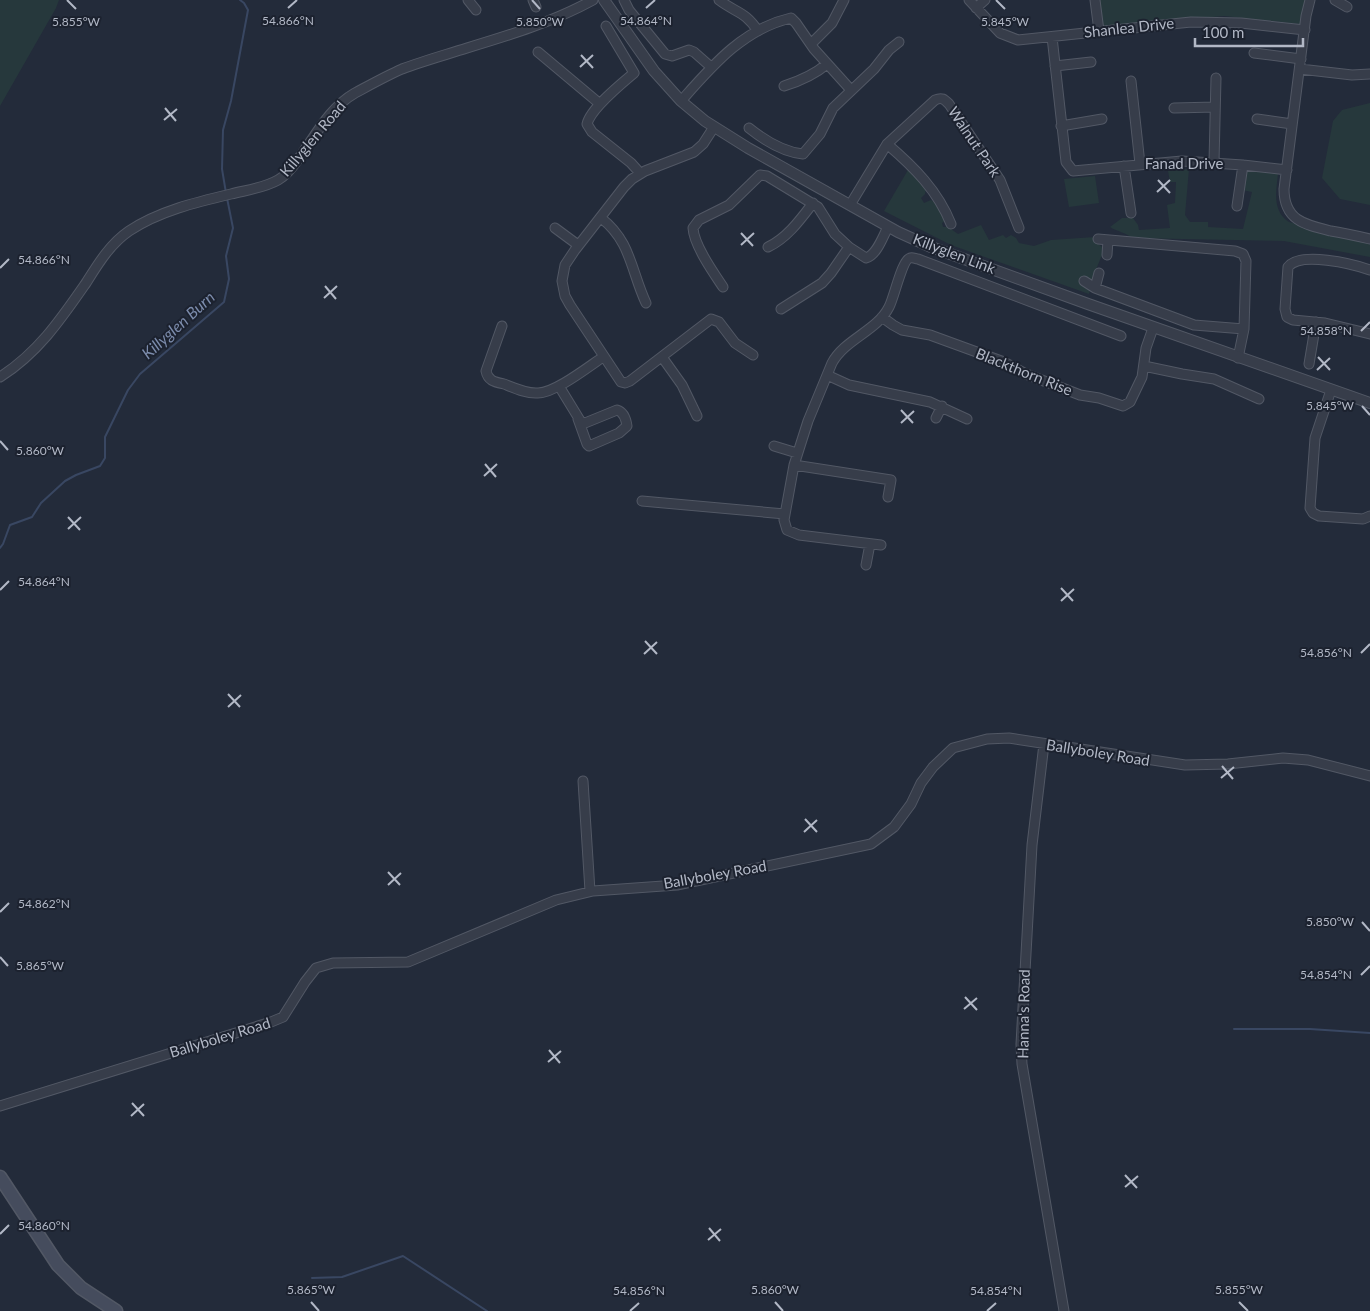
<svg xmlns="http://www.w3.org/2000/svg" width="1370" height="1311" viewBox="0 0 1370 1311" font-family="Lato,sans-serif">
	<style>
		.green { fill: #26383c }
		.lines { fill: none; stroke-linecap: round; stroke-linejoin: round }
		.stream { stroke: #394762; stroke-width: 2 }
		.minor-casing { stroke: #525865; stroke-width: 11 }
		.tertiary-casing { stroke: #525865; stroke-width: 12 }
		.secondary-casing { stroke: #525865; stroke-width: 15 }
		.minor { stroke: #373d4a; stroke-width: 9 }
		.tertiary { stroke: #373d4a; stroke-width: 10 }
		.secondary { stroke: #454c5d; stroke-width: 12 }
		.ticks { fill: none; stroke: #b2b8c6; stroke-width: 2 }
		.labels { text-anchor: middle; stroke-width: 4; stroke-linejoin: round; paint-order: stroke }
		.street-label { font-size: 15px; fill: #b2b8c6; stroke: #1c222f }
		.water-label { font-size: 16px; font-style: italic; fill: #7c8cac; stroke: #1c222f }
		.ticks-label { font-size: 12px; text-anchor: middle; fill: #b2b8c6; stroke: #1c222f; stroke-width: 4; stroke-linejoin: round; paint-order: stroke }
	</style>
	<rect width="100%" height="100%" fill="#232b3a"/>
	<!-- green -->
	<path class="green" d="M 0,0 L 59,0 L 56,8 L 0,106 Z
		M 1096,0 L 1307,0 L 1300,24 L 1224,16 L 1100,27 Z
		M 1370,103 L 1370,205 L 1340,199 L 1322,178 L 1333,121 L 1342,110 Z
		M 1245,168 L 1278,174 C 1276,192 1272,211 1289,222 L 1370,242 L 1370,257 L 1284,241 L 1132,238 C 1125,232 1118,232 1110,227 L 1122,218 L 1133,218 L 1138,225 L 1139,230 L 1170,228 L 1167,205 L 1175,203 L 1176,182 L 1170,182 L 1168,171 L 1189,169 L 1185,215 L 1190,222 L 1208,222 L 1208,227 L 1243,229 L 1252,192 L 1242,190 Z
		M 908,170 L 917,177 L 926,189 L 925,194 L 921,198 L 924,203 L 931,200 L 937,204 L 945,221 L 942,223 L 943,227 L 948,227 L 958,234 L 981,225 L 989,240 L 1003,235 L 1006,238 L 1011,235 L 1016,238 L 1019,243 L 1034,246 L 1051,240 L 1095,237 L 1095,241 L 1102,247 L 1102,255 L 1092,279 L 1087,279 L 1082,282 L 1085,288 L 1090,290 L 1089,294 L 951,245 L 884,211 Z
		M 1095,176 L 1099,203 L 1069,207 L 1064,179 Z"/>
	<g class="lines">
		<!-- stream -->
		<path class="stream" d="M 226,193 L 222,169 L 223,130 L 231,101 L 248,10 L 244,3 L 240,0
			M 0,548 L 3,544 L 10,525 L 32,517 L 41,503 L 65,481 L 76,475 L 100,466 L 105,458 L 105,437 L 128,390 L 140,374 L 224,302 L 229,279 L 226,256 L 233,228 L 227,198
			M 1234,1029 L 1310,1029 L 1370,1033
			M 312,1278 L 342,1277 L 403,1256 L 487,1311"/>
		<defs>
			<path id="minor" d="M 468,0 L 476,10
				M 533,0 L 536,7
				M 624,0 L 629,10 L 665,54 L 672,56 L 689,50 L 694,52 L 711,67
				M 719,0 C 736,13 745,11 758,31
				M 969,0 L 1000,33 L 1018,40 L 1191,22 L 1241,23 L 1305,30
				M 1095,0 L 1099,31
				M 1310,0 L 1306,16 L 1284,189 C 1284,221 1306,225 1331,231 C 1344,233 1357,236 1370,239
				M 1335,0 L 1347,7
				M 976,8 L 985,0
				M 606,26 L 634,73 C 621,84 591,108 587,124 L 592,132 L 631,163 L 640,173
				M 1052,37 L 1066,162 L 1073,171 L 1182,161 L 1243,165 L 1287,170
				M 811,44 L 832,23 L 844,0
				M 538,52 L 600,104
				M 1254,53 L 1301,59
				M 1055,66 L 1091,62
				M 1300,69 L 1352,75 L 1370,74
				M 1131,81 L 1140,164
				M 784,86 C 800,81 814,75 827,64
				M 681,101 C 712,66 743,29 791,18 L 796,23 L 814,49 L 851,90
				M 1174,108 L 1215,107
				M 1257,119 L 1292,124
				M 1061,126 L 1102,119
				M 714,127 L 703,144 L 694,152 L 645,171 L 632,179 L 624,187 L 575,250 L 565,265 L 562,281 L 565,296 L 570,305 L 621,382 L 625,383 L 630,381 L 711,319 L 719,322 L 735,343 L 753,355
				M 749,128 C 764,140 783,152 803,154 L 820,134 L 833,108 L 874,69 L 889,50 L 899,42
				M 887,144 C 914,167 938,191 951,224
				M 1214,162 L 1216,78
				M 1124,166 L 1131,213
				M 850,205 L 887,144 L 935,100 C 942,97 944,99 949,104 L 1000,180 L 1019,228
				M 1237,206 L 1243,165
				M 601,218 C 631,241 631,271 646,303
				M 555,228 L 578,245
				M 1098,239 L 1235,251 L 1243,254 L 1246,261 L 1244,329 L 1238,358
				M 768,247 C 787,238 800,220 813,203
				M 1107,255 L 1108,240
				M 1370,270 C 1353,264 1300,251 1288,267 L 1285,309 L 1287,317 L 1293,320 L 1325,323 L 1370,334
				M 1084,281 L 1095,288 L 1194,325 L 1244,329
				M 723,287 C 713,272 694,245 693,228 L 699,220 L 729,205 L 760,175 L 767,176 L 818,207 L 835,234 L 849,247 L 866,258 C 877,255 883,236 888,227
				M 1095,288 L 1099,273
				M 781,309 L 822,283 L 831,273 L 849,247
				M 882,317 L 893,325 L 902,330 L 930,335 L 1004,362 L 1026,374 L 1080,395 L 1099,398 L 1123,406 L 1130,402 L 1142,377 L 1146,348 L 1153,328
				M 502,326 L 486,371 C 488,381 495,382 504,384 C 514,388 527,394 538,393 C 555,393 588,367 603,357
				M 662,357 L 682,385 L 697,416
				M 1309,364 L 1316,322
				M 1144,366 L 1182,374 L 1214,379 L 1259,399
				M 827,375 L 849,385 L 930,402 L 967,419
				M 0,377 C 38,353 61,319 86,283 C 98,264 110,244 129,231 C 159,211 197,202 231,194 C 247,190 264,188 278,180 C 287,175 293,167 299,158 C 316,135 329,108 355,93 C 370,85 386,76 402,69 C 423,61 445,55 467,48 C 510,35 553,22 593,0
				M 559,386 L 581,422 L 585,423 L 617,410 C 624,412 626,419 627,426 L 619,433 L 589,446 L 587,444 L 578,419
				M 1331,390 L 1315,438 L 1310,508 L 1313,513 L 1319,516 L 1363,519 L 1370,516
				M 936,418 L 942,406
				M 774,446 L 797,453
				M 794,465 L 891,480 L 888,497
				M 642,501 L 785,514
				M 881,545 L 799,535 L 787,530 L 784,520 L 794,465 L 808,421 L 832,363 C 845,339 877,331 889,307 C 894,298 902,260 910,258 C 913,257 915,259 918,259 L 1121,336
				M 866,565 L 870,544
				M 1044,744 L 1032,845 L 1021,1044 L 1022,1064 L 1064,1311
				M 583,781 L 590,891
				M 0,1106 L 271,1022 L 283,1017 L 305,982 L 316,968 L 333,963 L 408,962 L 556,900 L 593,891 L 677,885 L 871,844 L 894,827 L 911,804 L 921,783 L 933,767 L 953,748 L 987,739 L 1009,738 L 1185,765 L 1228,764 L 1283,758 L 1308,760 L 1370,776"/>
			<path id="tertiary" d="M 604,0 L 654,71 L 681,101 L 705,121 L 748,148 L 898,232 L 931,247 L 1088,304 L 1370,403"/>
			<path id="secondary" d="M 0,1177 L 58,1265 L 81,1288 L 116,1311"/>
		</defs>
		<!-- minor casing -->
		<use href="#minor" class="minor-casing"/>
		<!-- tertiary casing -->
		<use href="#tertiary" class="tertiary-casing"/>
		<!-- secondary casing -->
		<use href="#secondary" class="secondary-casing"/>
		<!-- minor -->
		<use href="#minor" class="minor"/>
		<!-- tertiary -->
		<use href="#tertiary" class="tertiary"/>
		<!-- secondary -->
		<use href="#secondary" class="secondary"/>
	</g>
	<!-- ticks -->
	<path class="ticks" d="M 67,0 L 76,9M 532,0 L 540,9M 996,0 L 1005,9M 288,8 L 297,0M 646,8 L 655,0M 581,55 L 593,68M 580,67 L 593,55M 165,108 L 176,121M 164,120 L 177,109M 1158,180 L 1170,193M 1157,192 L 1170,180M 741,233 L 753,246M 741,245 L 754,233M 0,268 L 9,259M 325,286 L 336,299M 324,298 L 337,286M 1361,331 L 1370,322M 1318,357 L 1330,370M 1317,370 L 1330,358M 1362,406 L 1370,415M 901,410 L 913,423M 901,423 L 914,411M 0,441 L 8,450M 485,464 L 496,477M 484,476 L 497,464M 68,517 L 80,530M 68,529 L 81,517M 1061,588 L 1073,601M 0,590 L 9,581M 1061,601 L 1074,589M 645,641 L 657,654M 1361,653 L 1370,644M 644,654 L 657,642M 228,694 L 240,707M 228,707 L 241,695M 1222,766 L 1233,779M 1221,778 L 1234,767M 805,819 L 817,832M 804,832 L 817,820M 388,872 L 400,885M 388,885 L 401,873M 0,912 L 9,903M 1362,922 L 1370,931M 0,957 L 8,966M 1361,975 L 1370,966M 965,997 L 977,1010M 964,1009 L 977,998M 549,1050 L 560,1063M 548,1062 L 561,1051M 132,1103 L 144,1116M 131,1116 L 144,1104M 1125,1175 L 1137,1188M 1125,1187 L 1138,1176M 709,1228 L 720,1241M 0,1234 L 9,1225M 708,1240 L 721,1229M 311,1302 L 319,1311M 775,1302 L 783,1311M 1239,1302 L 1248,1311M 630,1311 L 639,1303M 987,1311 L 996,1303"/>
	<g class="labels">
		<!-- street labels -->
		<g class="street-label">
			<text transform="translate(1129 28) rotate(-6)" y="5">Shanlea Drive</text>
			<text transform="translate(313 139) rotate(-50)" y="5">Killyglen Road</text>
			<text transform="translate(974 142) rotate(56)" y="5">Walnut Park</text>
			<text x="1184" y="169">Fanad Drive</text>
			<text transform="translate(954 254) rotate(21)" y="5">Killyglen Link</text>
			<text transform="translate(1024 372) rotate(22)" y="5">Blackthorn Rise</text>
			<text transform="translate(1098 753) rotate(9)" y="5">Ballyboley Road</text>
			<text transform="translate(715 875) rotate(-10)" y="5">Ballyboley Road</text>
			<text transform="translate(1024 1014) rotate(-89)" y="5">Hanna's Road</text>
			<text transform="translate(220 1038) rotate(-17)" y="5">Ballyboley Road</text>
		</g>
		<!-- water labels -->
		<g class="water-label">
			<text transform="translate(178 325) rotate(-42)" y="6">Killyglen Burn</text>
		</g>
	</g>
	<g class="ticks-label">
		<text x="288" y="25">54.866°N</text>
		<text x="646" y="25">54.864°N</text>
		<text x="76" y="26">5.855°W</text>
		<text x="1005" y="26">5.845°W</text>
		<text x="540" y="26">5.850°W</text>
		<text x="44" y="264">54.866°N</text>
		<text x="1326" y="335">54.858°N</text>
		<text x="1330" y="410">5.845°W</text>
		<text x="40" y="455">5.860°W</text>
		<text x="44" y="586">54.864°N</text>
		<text x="1326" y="657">54.856°N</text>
		<text x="44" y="908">54.862°N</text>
		<text x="1330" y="926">5.850°W</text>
		<text x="40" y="970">5.865°W</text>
		<text x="1326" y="979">54.854°N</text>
		<text x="44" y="1230">54.860°N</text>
		<text x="311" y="1294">5.865°W</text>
		<text x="775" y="1294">5.860°W</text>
		<text x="1239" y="1294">5.855°W</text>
		<text x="639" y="1295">54.856°N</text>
		<text x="996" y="1295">54.854°N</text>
	</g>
	<!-- scale -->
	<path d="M1195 38v8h108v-8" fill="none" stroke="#b2b8c6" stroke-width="2.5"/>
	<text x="1202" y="38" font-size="15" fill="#b2b8c6" stroke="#1c222f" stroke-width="4" paint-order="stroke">100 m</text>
</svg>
